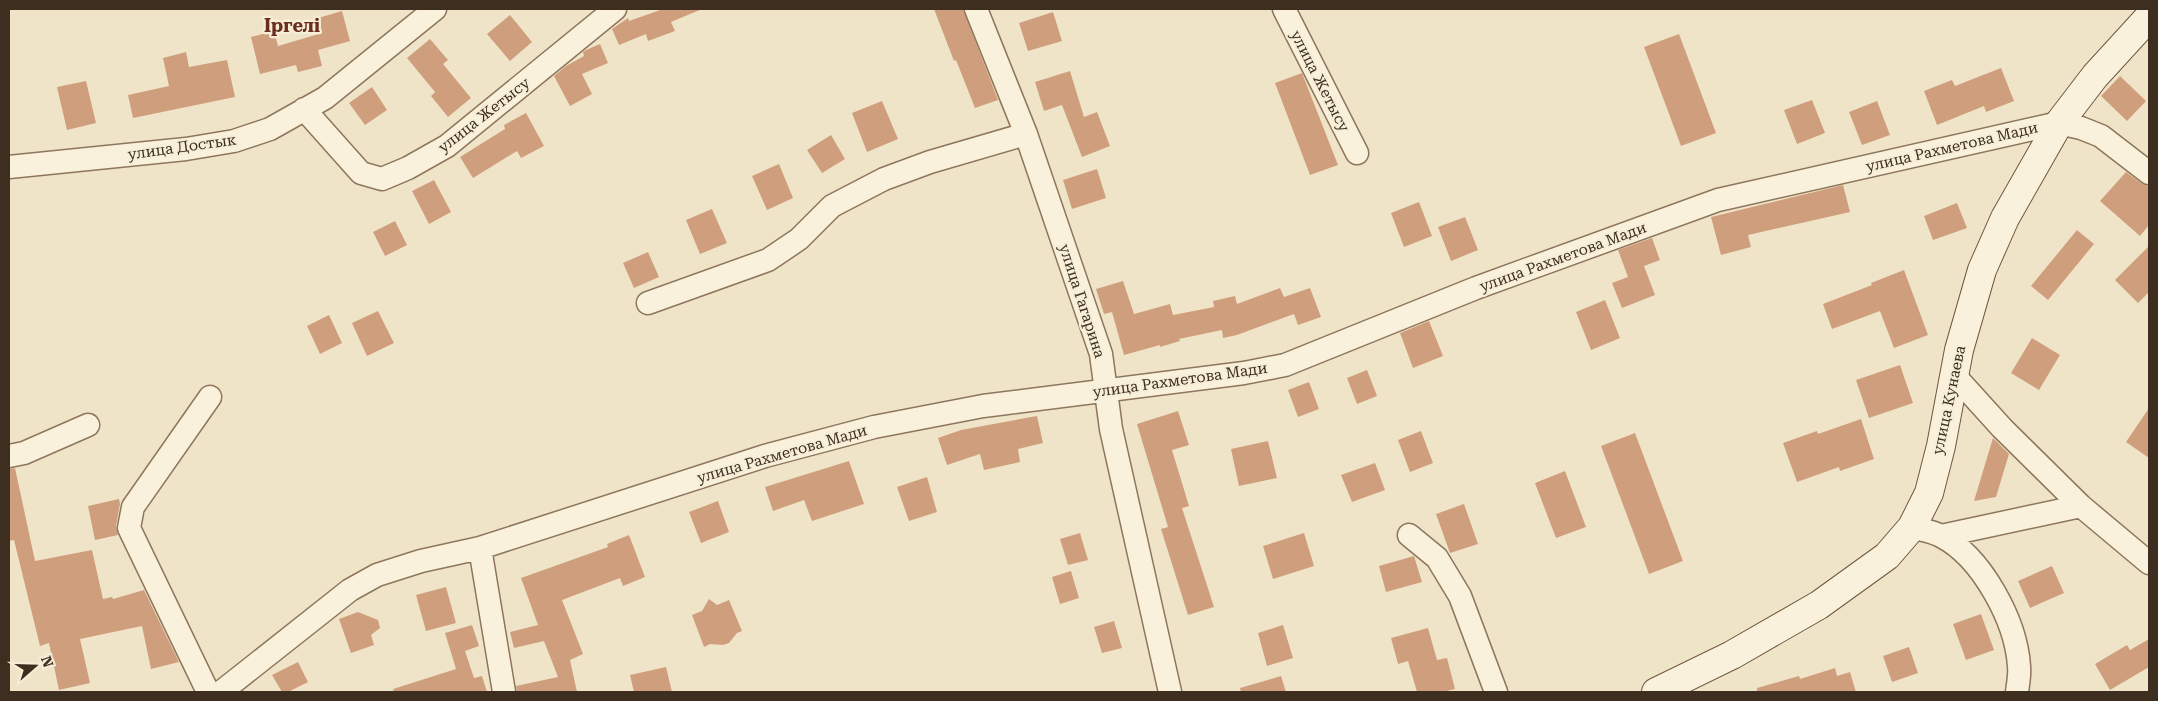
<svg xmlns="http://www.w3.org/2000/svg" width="2158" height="701" viewBox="0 0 2158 701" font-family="'Roboto Serif',serif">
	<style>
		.building { fill: #cf9f7d }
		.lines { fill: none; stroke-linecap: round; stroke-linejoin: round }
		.minor-casing { stroke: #8d765c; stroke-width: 25 }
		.secondary-casing { stroke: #6f573f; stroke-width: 30 }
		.minor { stroke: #faf1dc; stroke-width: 22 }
		.secondary { stroke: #faf1dc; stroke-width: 28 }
		.labels { text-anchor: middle; stroke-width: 4.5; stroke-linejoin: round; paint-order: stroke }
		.street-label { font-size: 15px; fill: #3d2e20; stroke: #f7eed8 }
		.quarter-label { font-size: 18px; font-weight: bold; fill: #6b2e1e; stroke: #f7eed8 }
	</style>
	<rect width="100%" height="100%" fill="#f0e4c8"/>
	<!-- building -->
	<path class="building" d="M 663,9 L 702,9 L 671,22 L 675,31 L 648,41 L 646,34 L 619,45 L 612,29 L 628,18 L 629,21 Z
		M 934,9 L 963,9 L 998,100 L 975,108 L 956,60 L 954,61 Z
		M 342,11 L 350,41 L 318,50 L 322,66 L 298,72 L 296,65 L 260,74 L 251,37 L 274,31 L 278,46 L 322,33 L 318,18 Z
		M 1053,12 L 1062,41 L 1028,51 L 1019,23 Z
		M 510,15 L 532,42 L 510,61 L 487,34 Z
		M 1679,34 L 1716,133 L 1681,146 L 1644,47 Z
		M 430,39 L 448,60 L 443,64 L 471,98 L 448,117 L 431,96 L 435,92 L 407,58 Z
		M 600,44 L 608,63 L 582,74 L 592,94 L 570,106 L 554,76 L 566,66 L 584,56 L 583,52 L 586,50 Z
		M 186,52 L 189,67 L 227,60 L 235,97 L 133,118 L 128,95 L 169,86 L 163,58 Z
		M 2001,68 L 2014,101 L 1986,112 L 1984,106 L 1937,125 L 1924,91 L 1952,80 L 1955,86 Z
		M 1070,71 L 1084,117 L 1097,112 L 1110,146 L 1082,157 L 1062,105 L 1044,111 L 1035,82 Z
		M 1302,73 L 1338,165 L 1310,175 L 1275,83 Z
		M 2120,76 L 2146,101 L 2127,121 L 2101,96 Z
		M 86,81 L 96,123 L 67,130 L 57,87 Z
		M 372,87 L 387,110 L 365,125 L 349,103 Z
		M 1812,100 L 1825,133 L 1797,144 L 1784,110 Z
		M 882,101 L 898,139 L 867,152 L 852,113 Z
		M 1877,101 L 1890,135 L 1862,145 L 1849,112 Z
		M 526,113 L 544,146 L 521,158 L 517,151 L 473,178 L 460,157 L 505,129 L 504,125 Z
		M 831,135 L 845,159 L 822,173 L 807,150 Z
		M 779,164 L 793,198 L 767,210 L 752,176 Z
		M 1097,169 L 1106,198 L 1072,209 L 1063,180 Z
		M 2126,172 L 2141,183 L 2149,186 L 2149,225 L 2140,236 L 2100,201 Z
		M 434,180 L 451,212 L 429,224 L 412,191 Z
		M 1843,185 L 1850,212 L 1748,235 L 1751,247 L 1721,255 L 1711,217 Z
		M 1419,202 L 1432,236 L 1404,247 L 1391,213 Z
		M 1957,203 L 1967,228 L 1933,240 L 1924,216 Z
		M 712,209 L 727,243 L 700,254 L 686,220 Z
		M 1465,217 L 1478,250 L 1451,261 L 1438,227 Z
		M 395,221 L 407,245 L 385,256 L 373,232 Z
		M 2077,230 L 2094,244 L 2048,300 L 2031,286 Z
		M 1652,238 L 1660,260 L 1644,266 L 1655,295 L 1622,308 L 1612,283 L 1628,277 L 1618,250 Z
		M 2149,246 L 2149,292 L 2138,303 L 2115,280 Z
		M 648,252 L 659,277 L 634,288 L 623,263 Z
		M 1904,270 L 1928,335 L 1894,348 L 1880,311 L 1832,329 L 1823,304 L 1872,285 L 1871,283 Z
		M 1123,281 L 1134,314 L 1170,304 L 1173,315 L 1214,307 L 1213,301 L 1235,296 L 1237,304 L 1280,288 L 1284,297 L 1310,288 L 1321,317 L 1298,325 L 1294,314 L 1237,335 L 1223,338 L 1222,330 L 1179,339 L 1180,341 L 1160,347 L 1160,345 L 1124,355 L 1112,312 L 1104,314 L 1096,289 Z
		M 1605,300 L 1620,338 L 1591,350 L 1576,312 Z
		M 378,311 L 394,343 L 367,356 L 352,323 Z
		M 329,315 L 342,343 L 320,354 L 307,326 Z
		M 1429,321 L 1443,356 L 1413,368 L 1400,333 Z
		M 2032,338 L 2060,355 L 2039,390 L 2011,373 Z
		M 1900,365 L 1913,403 L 1869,418 L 1856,380 Z
		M 1367,370 L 1377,396 L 1357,404 L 1347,378 Z
		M 1309,382 L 1319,409 L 1298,417 L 1288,390 Z
		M 2149,408 L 2149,458 L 2126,442 Z
		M 1178,411 L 1189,445 L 1172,450 L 1189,506 L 1182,508 L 1214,607 L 1188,615 L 1161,529 L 1168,527 L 1137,424 Z
		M 1037,416 L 1043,443 L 1018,449 L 1020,462 L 984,470 L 980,454 L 947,465 L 938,438 L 961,430 Z
		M 1861,419 L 1874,459 L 1840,471 L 1839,467 L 1797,482 L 1783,443 L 1817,431 L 1818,434 Z
		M 1421,431 L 1433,463 L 1410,472 L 1398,440 Z
		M 1635,433 L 1683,561 L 1649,574 L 1601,446 Z
		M 1993,438 L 2009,454 L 1996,497 L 1974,501 Z
		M 1268,441 L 1277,478 L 1239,486 L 1231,449 Z
		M 849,461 L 864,504 L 812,521 L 804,500 L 773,511 L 765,487 Z
		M 1375,463 L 1385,490 L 1352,502 L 1341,475 Z
		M 15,468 L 35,561 L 92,550 L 103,599 L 112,597 L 113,599 L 144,590 L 179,662 L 151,669 L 142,626 L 80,639 L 90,683 L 59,690 L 49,643 L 40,646 L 14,540 L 9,541 L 9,469 Z
		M 1565,471 L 1586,527 L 1556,538 L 1535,483 Z
		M 927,477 L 937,512 L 909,521 L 897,487 Z
		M 119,499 L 120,504 L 116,526 L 118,535 L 95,540 L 88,506 Z
		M 718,501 L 729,532 L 701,543 L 689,512 Z
		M 1464,504 L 1478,544 L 1450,553 L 1436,514 Z
		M 1080,533 L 1088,560 L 1068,565 L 1060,539 Z
		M 1304,533 L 1314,566 L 1273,579 L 1263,546 Z
		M 629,535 L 645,577 L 623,586 L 620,578 L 562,600 L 583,654 L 570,660 L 577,692 L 517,692 L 516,686 L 558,677 L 544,641 L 514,648 L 510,632 L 538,625 L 521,578 L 608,547 L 607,544 Z
		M 1414,556 L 1422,582 L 1386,592 L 1379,566 Z
		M 2052,566 L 2064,593 L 2030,608 L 2018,581 Z
		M 1071,571 L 1079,598 L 1060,604 L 1052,577 Z
		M 446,587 L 456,623 L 426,631 L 416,595 Z
		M 709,599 L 717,605 L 729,600 L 742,631 L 737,633 L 729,643 L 723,645 L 710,644 L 704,647 L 692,615 L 702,611 Z
		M 358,612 L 378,620 L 380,628 L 371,635 L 374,645 L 351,653 L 339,619 Z
		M 1981,614 L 1994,650 L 1966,660 L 1953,624 Z
		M 1114,621 L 1122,648 L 1102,653 L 1094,627 Z
		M 472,625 L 479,646 L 465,651 L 474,678 L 482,676 L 487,692 L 394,692 L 393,689 L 456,669 L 445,633 Z
		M 1283,625 L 1293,658 L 1267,666 L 1258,633 Z
		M 1428,628 L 1437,660 L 1447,658 L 1455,689 L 1442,692 L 1417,692 L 1408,661 L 1398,664 L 1391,638 Z
		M 2149,639 L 2149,667 L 2110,690 L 2095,664 L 2127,645 L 2130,650 Z
		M 1909,647 L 1918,673 L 1892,682 L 1883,656 Z
		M 298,662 L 308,682 L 288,692 L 282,692 L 272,675 Z
		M 666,667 L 672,692 L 634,692 L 630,675 Z
		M 1835,668 L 1837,676 L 1850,672 L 1856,692 L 1757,692 L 1757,688 L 1799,676 L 1800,679 Z
		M 1281,676 L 1286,692 L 1241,692 L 1240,688 Z"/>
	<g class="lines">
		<defs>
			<path id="minor" d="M 976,9 L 1026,134 L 1101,354 L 1111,429 L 1170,692
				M 1284,9 L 1357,153
				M 304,109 L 361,173 L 382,179 L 408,168 L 447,146 L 615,9
				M 9,167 L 186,149 L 234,141 L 270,129 L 325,98 L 435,9
				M 648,303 L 768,260 L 799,239 L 832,206 L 884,179 L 930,162 L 1026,134
				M 1954,375 L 2002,428 L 2081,506 L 2149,563
				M 9,456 L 24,453 L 88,425
				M 1912,527 C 1921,530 1932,531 1941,536 C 1982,557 2016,621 2019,666 C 2020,674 2018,684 2017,692
				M 1409,535 L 1437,558 L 1460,596 L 1496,692
				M 1941,536 L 2081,506
				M 480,548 L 504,692
				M 208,692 L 129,528 L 133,507 L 210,397
				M 221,692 L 350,590 L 377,575 L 421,561 L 480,548 L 765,456 L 874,427 L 983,406 L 1244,373 L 1285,365 L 1476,288 L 1718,200 L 2059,123 L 2081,128 L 2101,136 L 2149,173"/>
			<path id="secondary" d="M 1656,692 L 1732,655 L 1819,605 L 1887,556 L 1912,527 L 1929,493 L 1941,446 L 1959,350 L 1982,270 L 2005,218 L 2059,123 L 2095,76 L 2149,17"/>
		</defs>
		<!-- minor casing -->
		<use href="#minor" class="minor-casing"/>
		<!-- secondary casing -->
		<use href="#secondary" class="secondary-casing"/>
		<!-- minor -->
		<use href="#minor" class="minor"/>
		<!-- secondary -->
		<use href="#secondary" class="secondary"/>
	</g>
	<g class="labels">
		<!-- street labels -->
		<g class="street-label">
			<text transform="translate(1320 81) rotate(63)" y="5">улица Жетысу</text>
			<text transform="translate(484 115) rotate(-38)" y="5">улица Жетысу</text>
			<text transform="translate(182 147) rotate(-8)" y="5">улица Достык</text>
			<text transform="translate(1952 147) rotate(-13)" y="5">улица Рахметова Мади</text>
			<text transform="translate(1563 257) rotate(-20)" y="5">улица Рахметова Мади</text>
			<text transform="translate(1082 301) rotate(72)" y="5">улица Гагарина</text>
			<text transform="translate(1180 380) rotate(-8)" y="5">улица Рахметова Мади</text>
			<text transform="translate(1949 400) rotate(-78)" y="5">улица Кунаева</text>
			<text transform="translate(782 454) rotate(-16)" y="5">улица Рахметова Мади</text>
		</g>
		<!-- quarter labels -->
		<g class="quarter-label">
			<text x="292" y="32">Іргелі</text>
		</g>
	</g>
	<!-- border -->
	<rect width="2158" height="701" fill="none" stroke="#3d2e20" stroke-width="20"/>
	<!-- north arrow -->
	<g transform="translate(35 666) rotate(70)" stroke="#f7eed8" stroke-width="4" paint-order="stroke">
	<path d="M0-4L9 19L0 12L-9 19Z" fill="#3d2e20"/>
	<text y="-8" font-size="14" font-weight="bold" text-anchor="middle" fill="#3d2e20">N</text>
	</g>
</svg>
